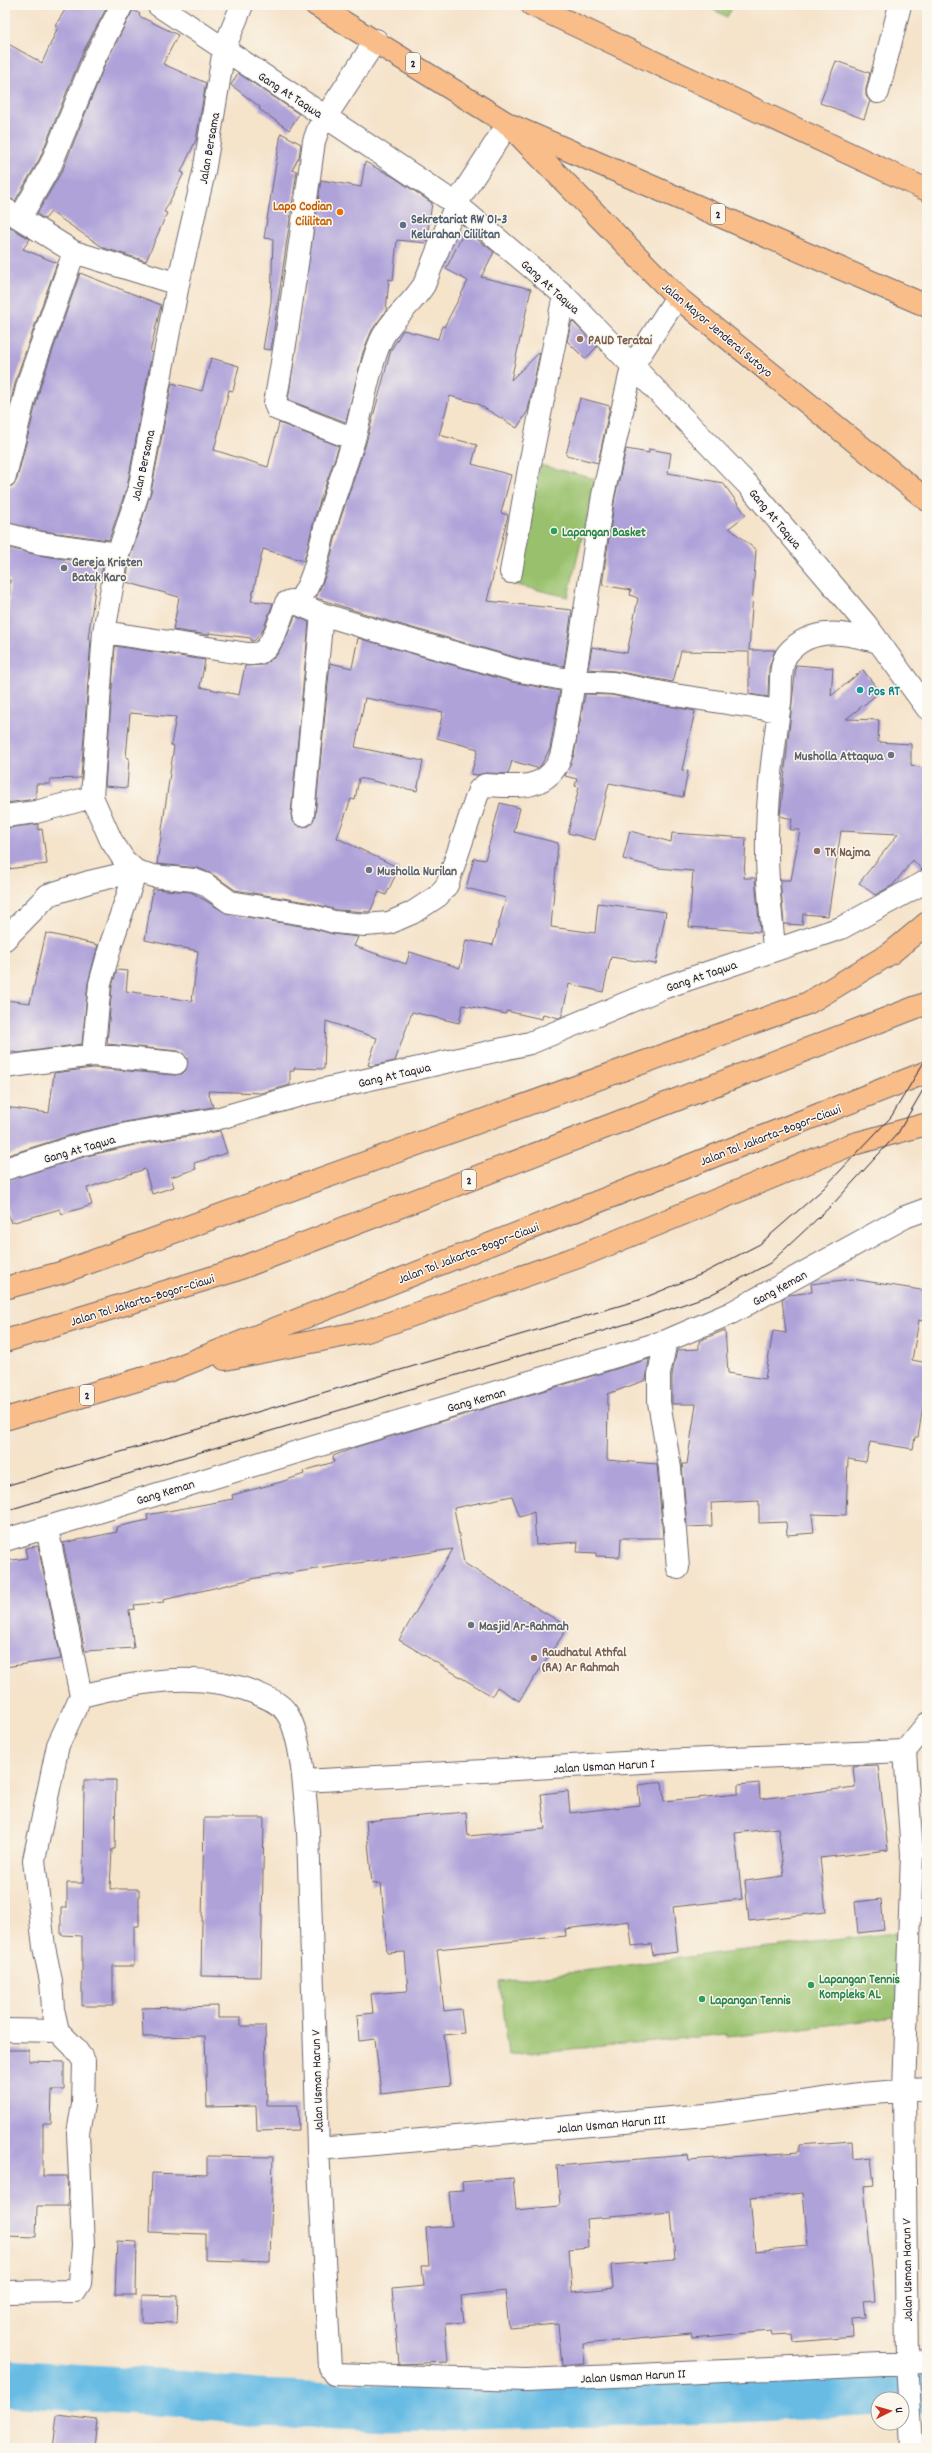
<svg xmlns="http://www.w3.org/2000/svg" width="932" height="2453" viewBox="0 0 932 2453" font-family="Dekko,sans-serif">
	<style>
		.green { fill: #99c16d; stroke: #5e7254 }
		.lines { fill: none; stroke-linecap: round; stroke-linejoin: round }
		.river { stroke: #68bce4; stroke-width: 47 }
		.building { fill: #aea2d9; fill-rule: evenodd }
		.street-casing { stroke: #6c666d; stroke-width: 24 }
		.highway-casing { stroke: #6c666d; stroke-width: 24 }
		.street { stroke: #fff; stroke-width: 22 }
		.highway { stroke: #f8bd89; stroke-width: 22 }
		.tram { stroke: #22223b; stroke-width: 1 }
		.food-dot { fill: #e8710a; stroke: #fbf7ec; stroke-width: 1.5 }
		.service-dot { fill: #5c6f8a; stroke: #fbf7ec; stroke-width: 1.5 }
		.education-dot { fill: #8d6e63; stroke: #fbf7ec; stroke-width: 1.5 }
		.leisure-dot { fill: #2e9e5b; stroke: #fbf7ec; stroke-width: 1.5 }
		.worship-dot { fill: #6b7280; stroke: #fbf7ec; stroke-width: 1.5 }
		.culture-dot { fill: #0f9aa8; stroke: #fbf7ec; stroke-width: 1.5 }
		.labels { text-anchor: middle; stroke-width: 3; stroke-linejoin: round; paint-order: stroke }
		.shield { fill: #fbf7ec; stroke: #636270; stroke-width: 1 }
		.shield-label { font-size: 12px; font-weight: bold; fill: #22223b }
		.street-label { font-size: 13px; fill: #22223b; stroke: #fbf7ec }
		.food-label { font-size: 13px; font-weight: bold; fill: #c56008; stroke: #fbf7ec; text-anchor: end }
		.service-label { font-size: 13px; font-weight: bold; fill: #4e5e75; stroke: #fbf7ec; text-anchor: start }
		.education-label { font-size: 13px; font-weight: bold; fill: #785e54; stroke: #fbf7ec; text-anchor: start }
		.leisure-label { font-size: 13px; font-weight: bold; fill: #27864d; stroke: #fbf7ec; text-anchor: start }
		.worship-label { font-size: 13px; font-weight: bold; fill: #5b616d; stroke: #fbf7ec; text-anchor: start }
		.culture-label { font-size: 13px; font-weight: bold; fill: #0d838f; stroke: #fbf7ec; text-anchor: start }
	</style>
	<rect width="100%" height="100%" fill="#fbf7ec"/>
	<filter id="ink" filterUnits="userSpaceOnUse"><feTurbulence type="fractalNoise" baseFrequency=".025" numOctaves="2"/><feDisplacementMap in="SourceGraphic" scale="8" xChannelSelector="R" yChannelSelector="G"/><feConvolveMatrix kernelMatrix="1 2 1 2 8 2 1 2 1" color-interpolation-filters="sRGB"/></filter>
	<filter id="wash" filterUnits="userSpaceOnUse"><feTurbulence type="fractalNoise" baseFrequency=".012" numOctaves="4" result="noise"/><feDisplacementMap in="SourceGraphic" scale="16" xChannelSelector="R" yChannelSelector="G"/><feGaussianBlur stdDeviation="0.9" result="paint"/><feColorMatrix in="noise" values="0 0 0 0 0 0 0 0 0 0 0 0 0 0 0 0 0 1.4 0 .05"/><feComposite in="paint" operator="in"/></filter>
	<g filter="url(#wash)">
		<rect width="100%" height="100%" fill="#f5e3ca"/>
		<!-- green -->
		<path class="green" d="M 705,5 L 734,5 L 727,17 Z
			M 540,465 L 596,479 L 568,597 L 512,584 Z
			M 895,1933 L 904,2016 L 728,2037 L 727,2034 L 509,2055 L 500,1982 L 718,1953 Z"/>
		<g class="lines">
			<!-- river -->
			<path class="river" d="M 5,2383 L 172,2393 L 257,2403 L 391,2408 L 717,2400 L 927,2390"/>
		</g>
		<g id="blocks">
			<!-- building -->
			<path class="building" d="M 68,5 L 108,5 L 83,52 L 40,158 L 15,201 L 5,197 L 5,42 L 42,63 L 58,27 L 55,26 Z
				M 133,10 L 140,14 L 139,16 L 178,35 L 163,64 L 206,83 L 196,140 L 181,172 L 184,173 L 164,212 L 167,213 L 146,261 L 104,248 L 51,212 L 45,219 L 37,214 L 63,169 L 106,62 Z
				M 836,61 L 870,73 L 866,89 L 866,96 L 870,101 L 864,119 L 820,103 Z
				M 238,73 L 299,114 L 289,130 L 259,109 L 260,107 L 231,85 Z
				M 281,133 L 301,144 L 299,157 L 292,170 L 297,171 L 271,350 L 263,349 L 271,302 L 273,239 L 264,238 Z
				M 365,162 L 392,176 L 432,203 L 426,243 L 397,240 L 393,280 L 389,279 L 386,311 L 372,330 L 363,352 L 346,422 L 288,400 L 321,180 L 361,187 Z
				M 8,226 L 30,239 L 23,249 L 57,263 L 17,376 L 5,424 L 5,233 Z
				M 465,230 L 494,252 L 481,277 L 531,289 L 511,380 L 540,352 L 528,411 L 517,428 L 476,403 L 450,396 L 439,435 L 477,445 L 472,464 L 511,475 L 501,513 L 508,515 L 487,601 L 572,610 L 564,666 L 518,658 L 388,621 L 316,598 L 327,572 L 340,520 L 366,443 L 391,350 L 403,330 L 438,339 L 442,326 L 444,327 L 468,281 L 446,269 Z
				M 80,273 L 161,305 L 150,352 L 152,353 L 127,487 L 109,540 L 42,531 L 5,522 L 5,488 L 14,485 L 17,479 L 41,384 Z
				M 572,321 L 597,347 L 585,359 L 567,341 Z
				M 211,358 L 239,366 L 233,391 L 229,390 L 214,450 L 268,467 L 279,423 L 339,446 L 316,513 L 304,561 L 263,549 L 251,601 L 273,603 L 263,630 L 254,641 L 251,641 L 251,638 L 209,633 L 209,635 L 173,630 L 179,597 L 126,582 L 130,557 L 151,492 L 172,383 L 202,391 Z
				M 580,398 L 610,406 L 598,463 L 566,455 Z
				M 626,449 L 649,453 L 649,449 L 671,453 L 668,473 L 723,483 L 746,515 L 729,528 L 756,550 L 749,650 L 775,650 L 769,668 L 768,697 L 749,694 L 749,652 L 681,651 L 673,682 L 615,671 L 588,669 L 592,647 L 627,653 L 638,598 L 630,595 L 631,590 L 602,585 L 615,497 Z
				M 5,547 L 38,555 L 103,565 L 101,576 L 97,575 L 88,639 L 91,639 L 81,778 L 50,779 L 50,784 L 36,784 L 36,799 L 5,803 L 5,622 L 8,622 L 10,580 L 5,579 Z
				M 295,616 L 309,622 L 291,814 L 292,821 L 301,827 L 309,826 L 315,816 L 330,663 L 352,668 L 358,638 L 512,682 L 560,691 L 550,749 L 541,765 L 537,768 L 512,761 L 508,774 L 486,773 L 477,775 L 471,774 L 478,749 L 437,738 L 443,712 L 365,698 L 355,747 L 423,761 L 417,791 L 359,778 L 355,800 L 351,799 L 337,838 L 399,868 L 386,895 L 379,892 L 370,912 L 336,910 L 312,903 L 235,890 L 212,874 L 198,868 L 157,864 L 174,746 L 171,745 L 176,717 L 130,713 L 126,757 L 129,758 L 127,788 L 105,786 L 115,646 L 205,660 L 200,687 L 239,695 L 245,666 L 263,665 L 276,656 L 285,641 Z
				M 796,665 L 833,668 L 831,696 L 863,670 L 880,692 L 846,719 L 879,720 L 878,742 L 911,744 L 911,765 L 927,769 L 927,869 L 922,870 L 913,860 L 893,885 L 875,895 L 859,883 L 898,834 L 841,831 L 828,916 L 803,914 L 802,925 L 784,924 L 780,880 L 791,880 L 800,830 L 790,830 L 792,819 L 780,816 Z
				M 585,694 L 611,695 L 695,711 L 682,770 L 688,771 L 683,797 L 609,783 L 595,840 L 568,833 L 579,787 L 575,786 L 577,779 L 565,776 L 574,755 Z
				M 500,803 L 520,808 L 514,832 L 558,843 L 551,927 L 595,933 L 598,903 L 666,912 L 656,964 L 611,957 L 603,992 L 569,984 L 562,1016 L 559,1018 L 543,1014 L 542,1019 L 506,1011 L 506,1014 L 463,1005 L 459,1023 L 412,1012 L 395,1061 L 371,1066 L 368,1065 L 377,1038 L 326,1021 L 324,1069 L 294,1068 L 294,1071 L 290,1071 L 290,1085 L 261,1093 L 208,1091 L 213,1107 L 130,1121 L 81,1132 L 5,1156 L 5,1107 L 49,1113 L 54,1073 L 93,1068 L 175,1075 L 182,1074 L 186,1070 L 187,1058 L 178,1051 L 107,1044 L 112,986 L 117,970 L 128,971 L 126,991 L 192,1001 L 198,951 L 145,940 L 153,889 L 191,892 L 228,914 L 307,927 L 333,934 L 358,937 L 354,946 L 406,964 L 410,952 L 460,968 L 466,940 L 493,945 L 506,898 L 466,888 L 474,858 L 485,860 Z
				M 38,824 L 38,830 L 42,829 L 47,864 L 8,869 L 5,828 Z
				M 630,831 L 671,842 L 672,833 L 746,838 L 744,878 L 755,878 L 760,932 L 689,927 L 693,871 L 658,868 L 623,859 Z
				M 46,933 L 98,945 L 88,983 L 82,1044 L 18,1053 L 5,1051 L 5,1000 L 30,1003 Z
				M 220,1131 L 227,1153 L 194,1163 L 196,1169 L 171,1177 L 174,1187 L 152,1194 L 145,1169 L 87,1188 L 92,1205 L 62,1214 L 60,1209 L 11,1223 L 5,1204 L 5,1181 L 87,1156 L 134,1145 Z
				M 852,1279 L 927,1291 L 923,1321 L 919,1320 L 912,1360 L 927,1363 L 927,1381 L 918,1437 L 915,1437 L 913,1449 L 870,1442 L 866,1462 L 848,1459 L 846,1515 L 812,1514 L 814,1533 L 787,1535 L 786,1522 L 759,1523 L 759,1501 L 711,1503 L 712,1526 L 687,1527 L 682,1464 L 687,1464 L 696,1404 L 672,1404 L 672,1375 L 677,1350 L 699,1349 L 699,1341 L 725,1330 L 728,1373 L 765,1379 L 773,1331 L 786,1333 L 782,1299 L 789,1295 L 812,1292 L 811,1284 Z
				M 649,1359 L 646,1380 L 608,1394 L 607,1460 L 657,1464 L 663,1538 L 621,1538 L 620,1557 L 596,1556 L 596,1553 L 577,1552 L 578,1542 L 536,1545 L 534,1512 L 520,1517 L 512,1496 L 454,1508 L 464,1563 L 568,1627 L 519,1701 L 497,1687 L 492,1696 L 399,1640 L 453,1549 L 256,1578 L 163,1600 L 164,1602 L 134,1605 L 135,1609 L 129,1610 L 134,1648 L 85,1651 L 63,1543 L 117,1532 L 116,1527 L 148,1520 L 147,1515 L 233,1499 L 232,1495 L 281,1482 L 304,1474 L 303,1471 L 334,1462 L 333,1456 L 359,1446 Z
				M 38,1546 L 61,1659 L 5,1667 L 5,1561 L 27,1558 L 25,1548 Z
				M 878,1765 L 888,1850 L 820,1858 L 826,1912 L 749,1921 L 745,1881 L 784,1876 L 778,1828 L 735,1833 L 742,1899 L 673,1907 L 678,1952 L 653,1955 L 651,1944 L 632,1946 L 629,1921 L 565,1929 L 566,1936 L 437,1949 L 444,2011 L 461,2009 L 464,2033 L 444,2035 L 450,2086 L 381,2094 L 375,2039 L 359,2041 L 357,2015 L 373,2013 L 371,1994 L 408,1991 L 405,1952 L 387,1953 L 381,1883 L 372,1884 L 366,1821 L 466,1812 L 468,1836 L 545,1829 L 541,1794 L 568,1791 L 570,1813 L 640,1805 L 638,1785 L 662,1782 L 664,1801 L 738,1794 L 738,1785 L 759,1783 L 760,1799 L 855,1787 L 853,1766 Z
				M 84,1780 L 116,1780 L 115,1849 L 112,1849 L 110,1889 L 139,1889 L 139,1926 L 134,1926 L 134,1966 L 113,1966 L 113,2006 L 82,2006 L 82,1936 L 61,1935 L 61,1908 L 67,1908 L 67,1883 L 83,1883 Z
				M 204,1818 L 264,1818 L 261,1977 L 201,1976 Z
				M 881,1899 L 884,1930 L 858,1933 L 855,1902 Z
				M 218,2006 L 218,2018 L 241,2018 L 241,2026 L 265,2026 L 267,2105 L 298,2105 L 299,2130 L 257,2131 L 256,2106 L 207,2107 L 205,2036 L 143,2037 L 142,2008 Z
				M 5,2050 L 29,2050 L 29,2061 L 64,2062 L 64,2090 L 52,2090 L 51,2124 L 43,2124 L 43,2176 L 67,2176 L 68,2206 L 37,2206 L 36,2237 L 5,2236 Z
				M 852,2141 L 853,2159 L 871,2157 L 874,2185 L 864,2186 L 875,2300 L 863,2301 L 865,2318 L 852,2319 L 853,2337 L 794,2342 L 793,2334 L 771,2335 L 770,2331 L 692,2338 L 691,2334 L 583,2344 L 585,2364 L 562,2366 L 558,2324 L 509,2328 L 505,2291 L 461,2296 L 464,2322 L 445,2324 L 448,2362 L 399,2364 L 392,2289 L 424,2286 L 422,2266 L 429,2266 L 426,2228 L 452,2226 L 449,2191 L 463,2190 L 462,2182 L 513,2178 L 516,2210 L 560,2206 L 557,2166 L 687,2155 L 688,2160 L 799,2152 L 799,2145 ZM 803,2193 L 808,2246 L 755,2251 L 750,2198 ZM 671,2212 L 675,2260 L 611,2265 L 613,2288 L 572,2292 L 569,2249 L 588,2247 L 586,2219 Z
				M 207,2156 L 273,2157 L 270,2262 L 205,2260 L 205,2234 L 150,2232 L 152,2173 L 207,2175 Z
				M 117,2241 L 137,2242 L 136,2295 L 115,2295 Z
				M 142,2295 L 178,2296 L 177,2323 L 142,2322 Z
				M 57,2415 L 97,2420 L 94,2448 L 53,2448 Z"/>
		</g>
	</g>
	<g filter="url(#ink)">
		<use href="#blocks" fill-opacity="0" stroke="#6c666d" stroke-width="1"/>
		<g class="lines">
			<defs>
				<path id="street" d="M 158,5 L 456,204 L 564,295 L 749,486 L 865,623 L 927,708
					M 878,92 L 900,5
					M 5,209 L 74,252 L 178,284
					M 20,218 L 51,164 L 95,57 L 122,5
					M 354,439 L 277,409 L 275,403 C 291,316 302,228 314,141 L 319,127 L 376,40
					M 5,476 L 29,380 L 74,252
					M 5,534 L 40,543 L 118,554
					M 511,572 L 529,469 L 564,295
					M 297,604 C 314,581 318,555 325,528 C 333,498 345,469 354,439 C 363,408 367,375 379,345 C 388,321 410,307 424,285 L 456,204 L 508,124
					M 104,632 L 248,654 C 254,654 259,654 263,651 C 274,643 282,615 286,603 L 291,601 L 322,614 L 384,633 L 515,670 L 574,681 L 613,683 L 668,694 L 779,711
					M 303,815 L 322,614
					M 5,816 L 36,812 L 92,797
					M 136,871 L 124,860 L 111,840 L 92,797 L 104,632 L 118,554 L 139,490 L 178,284 L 204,172 L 224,49 L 242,5
					M 136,871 L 111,944 L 100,984 L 93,1055 L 176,1063
					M 5,939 L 48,895 L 89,882 L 136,871 L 153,876 L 194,880 L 205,884 L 230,902 L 310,915 L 334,922 L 365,925 L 389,923 L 412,913 L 438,896 L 447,885 L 479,790 L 485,785 C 511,786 541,792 557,765 C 562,758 563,746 565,738 L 603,495 L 632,367 L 677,297
					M 774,950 C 772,918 767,886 767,854 C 766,802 773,754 780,703 C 782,689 778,665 788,653 C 812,625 847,633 878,642
					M 5,1067 L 93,1055
					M 5,1169 L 84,1144 L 132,1133 L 216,1119 L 308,1093 L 530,1043 L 665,987 L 841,928 L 927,881
					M 666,1341 L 659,1374 L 659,1402 L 670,1468 L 678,1568
					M 47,1528 L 81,1696
					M 5,1540 L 666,1341 L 731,1313 L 905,1217 L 927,1209
					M 304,1781 L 660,1761 L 905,1751
					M 5,2030 L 58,2031
					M 318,2149 L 716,2114 L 860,2094 L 927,2089
					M 5,2292 L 75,2291 L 80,2283 L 83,2246 L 78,2133 L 83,2105 L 84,2061 L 74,2047 L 58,2031 L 53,2009 L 51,1981 L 44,1947 L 34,1860 L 58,1745 L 81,1696 C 141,1681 197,1670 256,1693 C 267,1698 279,1702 286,1712 C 303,1735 305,1802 308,1831 L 318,2149 L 330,2368 L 334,2374 L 526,2380 L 927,2362
					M 912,2448 L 907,2362 L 904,2091 L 912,1854 L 905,1751 L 927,1724"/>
				<path id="highway" d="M 316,5 L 508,124 L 927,306
					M 532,5 L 927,190
					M 513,129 L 677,297 L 927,500
					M 5,1288 L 60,1273 L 808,1003 L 891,953 L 927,923
					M 5,1341 L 233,1271 L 927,1003
					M 225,1359 L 367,1331 L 578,1257 L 850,1145 L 927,1124
					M 5,1419 L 168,1371 L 927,1072"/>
			</defs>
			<!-- street casing -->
			<use href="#street" class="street-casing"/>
			<!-- highway casing -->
			<use href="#highway" class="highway-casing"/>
			<!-- street -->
			<use href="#street" class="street"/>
			<!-- highway -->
			<use href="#highway" class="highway"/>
			<!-- tram -->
			<path class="tram" d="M 5,1486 L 639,1300 L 702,1274 L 760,1244 L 823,1189 L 891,1117 L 927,1057
				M 5,1511 L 636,1321 L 710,1295 L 770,1263 L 833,1204 L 898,1133 L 927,1083"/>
		</g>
	</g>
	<!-- markers -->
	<circle class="food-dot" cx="340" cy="212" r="4"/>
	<circle class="service-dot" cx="403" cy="225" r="4"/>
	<g class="education-dot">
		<circle cx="580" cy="339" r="4"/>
		<circle cx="817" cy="851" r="4"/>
		<circle cx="534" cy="1658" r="4"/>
	</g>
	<g class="leisure-dot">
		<circle cx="554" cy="531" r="4"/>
		<circle cx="811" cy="1985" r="4"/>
		<circle cx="702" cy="1999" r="4"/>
	</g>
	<g class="worship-dot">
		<circle cx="64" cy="568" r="4"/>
		<circle cx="891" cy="755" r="4"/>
		<circle cx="369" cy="870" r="4"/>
		<circle cx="471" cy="1625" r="4"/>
	</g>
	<circle class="culture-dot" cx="860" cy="690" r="4"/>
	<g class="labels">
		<!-- shield labels -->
		<g class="shield">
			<rect x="406" y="53" width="14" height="20" rx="3"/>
			<rect x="711" y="204" width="14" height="20" rx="3"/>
			<rect x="462" y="1170" width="14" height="20" rx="3"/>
			<rect x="80" y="1385" width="14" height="20" rx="3"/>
		</g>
		<g class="shield-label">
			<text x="413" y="67">2</text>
			<text x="718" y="218">2</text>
			<text x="469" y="1184">2</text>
			<text x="87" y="1399">2</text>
		</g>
		<!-- street labels -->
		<g class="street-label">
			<text transform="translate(291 94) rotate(33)" y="5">Gang At Taqwa</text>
			<text transform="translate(208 148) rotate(-80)" y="5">Jalan Bersama</text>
			<text transform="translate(551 286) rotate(42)" y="5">Gang At Taqwa</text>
			<text transform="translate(718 329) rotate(40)" y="5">Jalan Mayor Jenderal Sutoyo</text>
			<text transform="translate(142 465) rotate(-78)" y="5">Jalan Bersama</text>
			<text transform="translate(776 518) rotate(50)" y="5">Gang At Taqwa</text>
			<text transform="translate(701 975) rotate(-19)" y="5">Gang At Taqwa</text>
			<text transform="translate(394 1074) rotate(-13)" y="5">Gang At Taqwa</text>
			<text transform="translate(770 1134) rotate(-21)" y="5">Jalan Tol Jakarta–Bogor–Ciawi</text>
			<text transform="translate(79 1148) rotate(-16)" y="5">Gang At Taqwa</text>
			<text transform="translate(468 1252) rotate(-21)" y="5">Jalan Tol Jakarta–Bogor–Ciawi</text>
			<text transform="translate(779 1287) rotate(-29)" y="5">Gang Keman</text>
			<text transform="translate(142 1299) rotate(-17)" y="5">Jalan Tol Jakarta–Bogor–Ciawi</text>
			<text transform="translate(476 1399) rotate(-16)" y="5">Gang Keman</text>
			<text transform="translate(165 1491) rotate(-17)" y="5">Gang Keman</text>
			<text transform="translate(604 1765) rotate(-3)" y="5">Jalan Usman Harun I</text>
			<text transform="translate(316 2081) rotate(-92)" y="5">Jalan Usman Harun V</text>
			<text transform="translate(611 2123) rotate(-5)" y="5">Jalan Usman Harun III</text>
			<text transform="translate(906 2270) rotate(-91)" y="5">Jalan Usman Harun V</text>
			<text transform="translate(633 2375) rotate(-3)" y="5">Jalan Usman Harun II</text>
		</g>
		<!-- food labels -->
		<g class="food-label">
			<text x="332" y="210">Lapo Codian<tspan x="332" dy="15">Cililitan</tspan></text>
		</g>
		<!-- service labels -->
		<g class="service-label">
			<text x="411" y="223">Sekretariat RW 01-3<tspan x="411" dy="15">Kelurahan Cililitan</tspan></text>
		</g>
		<!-- education labels -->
		<g class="education-label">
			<text x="588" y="344">PAUD Teratai</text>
			<text x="825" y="856">TK Najma</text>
			<text x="542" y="1656">Raudhatul Athfal<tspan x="542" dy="15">(RA) Ar Rahmah</tspan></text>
		</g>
		<!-- leisure labels -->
		<g class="leisure-label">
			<text x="562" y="536">Lapangan Basket</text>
			<text x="819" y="1983">Lapangan Tennis<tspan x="819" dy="15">Kompleks AL</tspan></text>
			<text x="710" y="2004">Lapangan Tennis</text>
		</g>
		<!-- worship labels -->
		<g class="worship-label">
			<text x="72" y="566">Gereja Kristen<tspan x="72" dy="15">Batak Karo</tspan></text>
			<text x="883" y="760" text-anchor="end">Musholla Attaqwa</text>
			<text x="377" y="875">Musholla Nurilan</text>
			<text x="479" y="1630">Masjid Ar-Rahmah</text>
		</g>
		<!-- culture labels -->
		<g class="culture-label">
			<text x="868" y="695">Pos RT</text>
		</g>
	</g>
	<!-- margin -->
	<rect width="932" height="2453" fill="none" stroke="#fbf7ec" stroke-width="20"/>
	<!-- north arrow -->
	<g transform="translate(890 2411) rotate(84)"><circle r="19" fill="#fbf7ec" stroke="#a4a2a5"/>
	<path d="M0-3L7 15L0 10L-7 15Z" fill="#c8321e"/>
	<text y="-6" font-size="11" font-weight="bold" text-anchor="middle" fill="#22223b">U</text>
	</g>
</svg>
